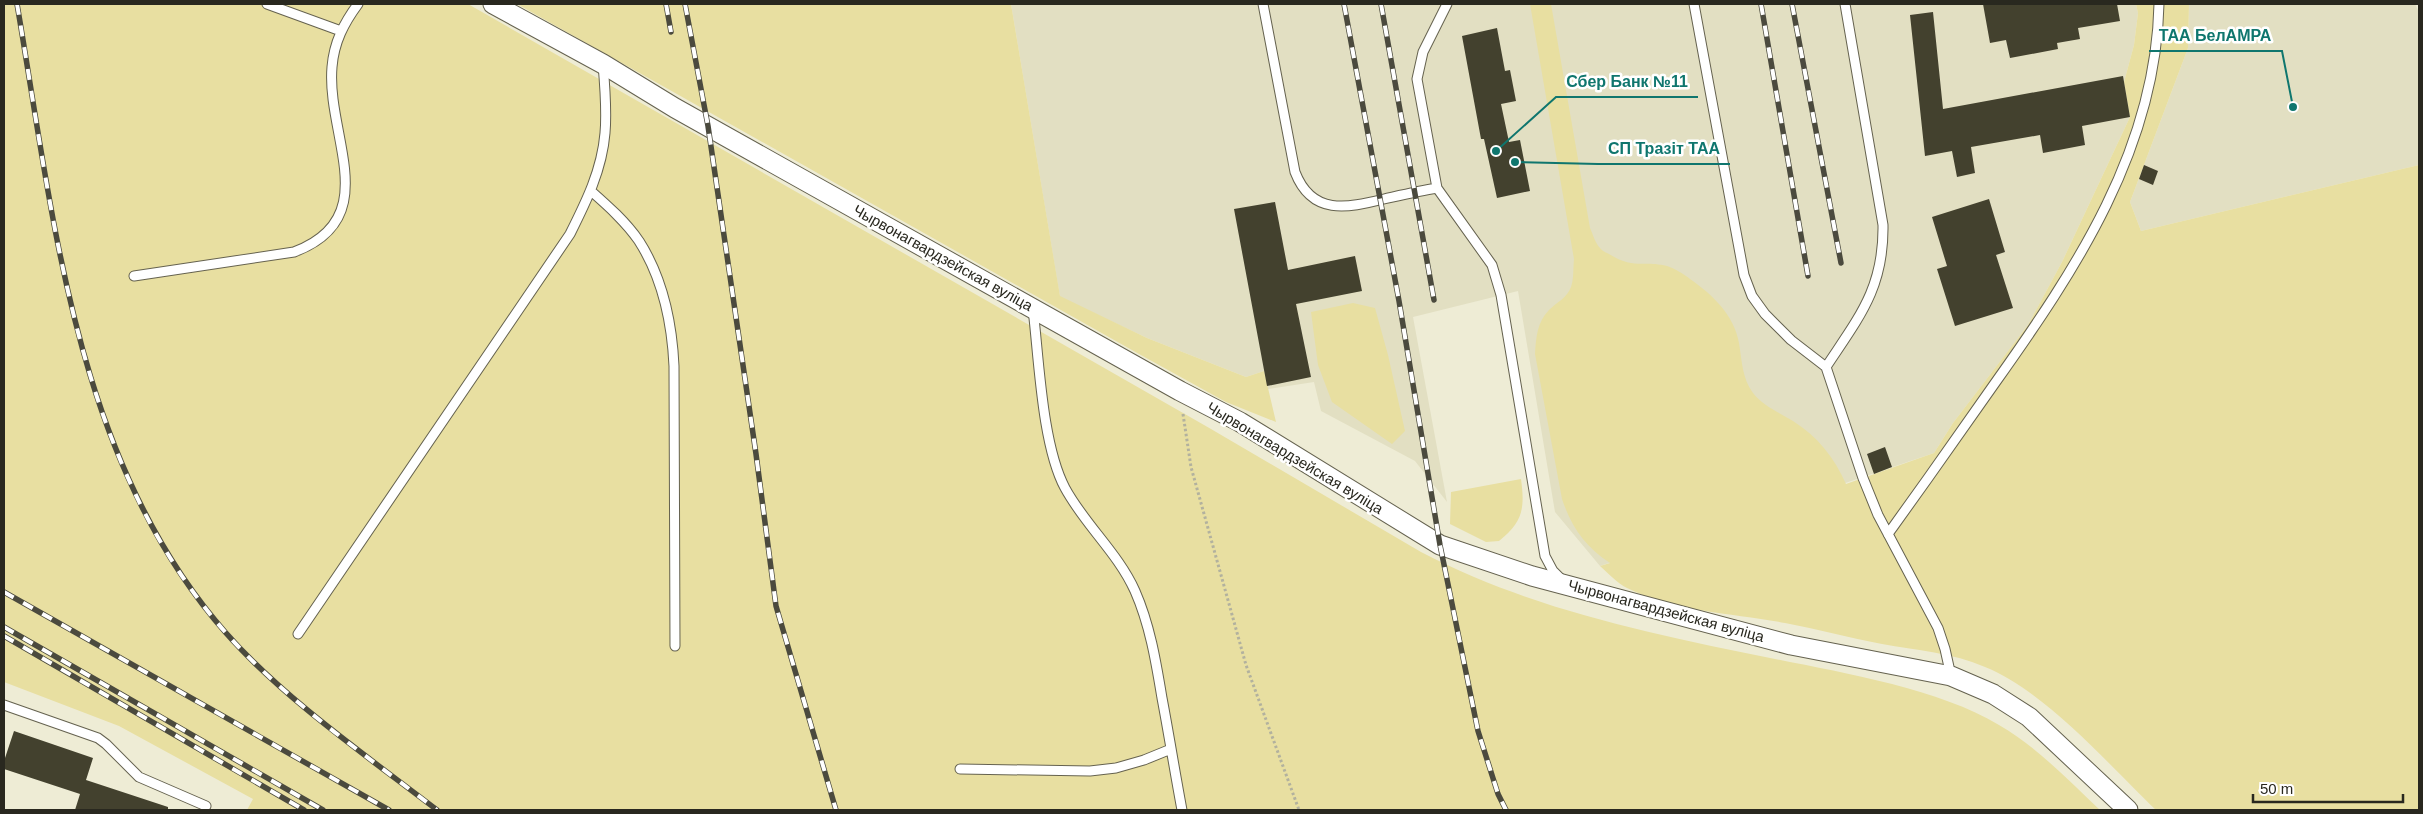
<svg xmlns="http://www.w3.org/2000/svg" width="2423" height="814" viewBox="0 0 2423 814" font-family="Arial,sans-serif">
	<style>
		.built { fill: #e2dfc2 }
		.green { fill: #e8dfa1 }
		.building { fill: #43412e }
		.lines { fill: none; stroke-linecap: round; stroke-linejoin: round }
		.lane-casing { stroke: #65624f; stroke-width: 11 }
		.street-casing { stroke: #65624f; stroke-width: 21 }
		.path { stroke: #b2b19e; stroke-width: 3; stroke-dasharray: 2.5 2.5; stroke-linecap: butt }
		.lane { stroke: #fff; stroke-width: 9 }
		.street { stroke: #fff; stroke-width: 19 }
		.rail-casing { stroke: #4b4a3e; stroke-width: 5.5 }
		.rail { stroke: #fff; stroke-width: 4; stroke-dasharray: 11; stroke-linecap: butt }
		.labels { text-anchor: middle; stroke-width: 5; stroke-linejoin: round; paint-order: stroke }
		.street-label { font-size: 15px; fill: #29281f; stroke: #fff }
		.leader { fill: none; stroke: #0f766e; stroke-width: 2 }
		.callout-dot { fill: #0f766e; stroke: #fff; stroke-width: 2 }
		.callout-label { font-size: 16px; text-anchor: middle; font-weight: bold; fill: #0f766e; stroke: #fff; stroke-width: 5; stroke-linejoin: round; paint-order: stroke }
	</style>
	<rect width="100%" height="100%" fill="#eeecd5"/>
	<!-- built -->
	<path class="built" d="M 1011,4 L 2136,4 L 2138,13 L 2134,45 L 2124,82 L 2130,117 L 2062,262 L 2028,325 L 1953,423 L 1934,453 L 1600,566 L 1555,512 L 1518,291 L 1413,317 L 1447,502 L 1415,461 L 1321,411 L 1314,382 L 1268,389 L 1264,371 L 1246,377 L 1147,338 L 1060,297 Z
		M 2189,4 L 2415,4 L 2419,12 L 2419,165 L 2141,231 L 2130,202 L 2188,48 Z"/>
	<!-- green -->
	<path class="green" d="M 4,4 L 468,4 L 1211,429 L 1421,552 C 1532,610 1653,634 1775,659 C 1844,673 1939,689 1999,725 C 2037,747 2068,780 2100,810 L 247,810 L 253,799 L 119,726 L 4,682 Z
		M 517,4 L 1011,4 L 1060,296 L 1147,338 L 1246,377 L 1264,371 L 1276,422 L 1226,402 L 1139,354 Z
		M 1530,4 L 1551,4 L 1590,228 C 1593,234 1595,243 1600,248 C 1602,251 1607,253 1609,254 C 1635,270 1641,260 1667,266 C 1674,268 1684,274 1690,279 C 1713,295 1734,315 1739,343 C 1742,361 1742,378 1753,393 C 1764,407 1779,412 1793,421 C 1818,437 1834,457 1846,484 L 1934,453 L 1953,423 L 2028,325 L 2062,262 L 2130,117 L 2124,82 L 2134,45 L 2138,13 L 2136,4 L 2189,4 L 2188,48 L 2130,202 L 2141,231 L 2419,165 L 2419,810 L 2156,810 C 2109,765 2045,691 1985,667 C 1953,653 1916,650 1882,644 C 1849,638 1818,629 1785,623 C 1733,613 1675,612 1627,588 C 1617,583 1608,573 1600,566 L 1610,563 C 1585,547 1571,526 1562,499 L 1535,354 C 1536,338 1537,322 1549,310 C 1557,302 1567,298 1571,287 C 1574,279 1573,268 1574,259 Z
		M 1353,303 L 1375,308 L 1388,355 L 1405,431 L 1392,444 L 1332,402 L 1318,365 L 1311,312 Z
		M 1521,479 C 1525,508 1523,522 1499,541 L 1486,542 L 1450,524 L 1451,492 Z"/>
	<!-- building -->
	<path class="building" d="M 1983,4 L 2117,4 L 2120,21 L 2078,28 L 2080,39 L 2057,43 L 2058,49 L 2010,58 L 2006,40 L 1990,43 Z
		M 1933,12 L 1943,109 L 2123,76 L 2130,117 L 2082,126 L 2085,145 L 2043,153 L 2040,135 L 1971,147 L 1975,173 L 1957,177 L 1952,151 L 1925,156 L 1910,15 Z
		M 1497,28 L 1505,71 L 1510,70 L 1516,101 L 1501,104 L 1509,142 L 1520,140 L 1530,191 L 1497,198 L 1484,139 L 1481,139 L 1462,36 Z
		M 2144,165 L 2158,171 L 2153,185 L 2139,179 Z
		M 1989,199 L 2005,252 L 1996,255 L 2013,308 L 1955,326 L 1937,269 L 1947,266 L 1932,217 Z
		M 1275,202 L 1288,270 L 1355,256 L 1362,291 L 1296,304 L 1311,377 L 1267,386 L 1234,209 Z
		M 1885,447 L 1892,467 L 1874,474 L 1867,454 Z
		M 14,731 L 93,758 L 86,780 L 168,807 L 168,810 L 75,810 L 80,794 L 4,769 L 4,761 Z"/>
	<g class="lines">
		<defs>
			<path id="lane" d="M 267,4 L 341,31
				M 1263,4 L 1295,172 C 1312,216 1347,208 1384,199 C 1402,195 1419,191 1437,188 L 1492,265 L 1501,295 L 1545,556 L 1553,571 L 1562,580
				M 1694,4 L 1744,275 L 1752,296 L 1765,314 L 1791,340 L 1826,367 L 1863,478 L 1878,515 L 1938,628 L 1945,649 L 1951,676
				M 1437,188 L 1417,79 L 1423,52 L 1447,4
				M 591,191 C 608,206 626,222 639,241 C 662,277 672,323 674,366 L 675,646
				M 134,276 L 294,252 C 385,218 326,136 332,67 C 334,42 344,23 358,4
				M 1033,309 C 1039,359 1042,445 1065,488 C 1085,525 1118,553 1135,591 C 1150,625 1156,662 1162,698 C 1169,735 1175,773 1182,810
				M 1826,367 C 1859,317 1884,288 1883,225 L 1845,4
				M 1888,534 C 1924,484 1960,433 1995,383 C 2076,269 2156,149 2159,4
				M 298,634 L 570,234 C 586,202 602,170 605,133 C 607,111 605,87 603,64
				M 4,705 L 98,738 L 106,744 L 139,777 L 206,806
				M 960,769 L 1090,771 L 1116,768 L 1144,760 L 1171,749"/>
			<path id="street" d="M 493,4 L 603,64 L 675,108 L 1180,391 L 1240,422 L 1440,545 L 1532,576 L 1791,645 L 1951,676 L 1993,694 L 2029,717 L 2128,810"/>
		</defs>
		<!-- lane casing -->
		<use href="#lane" class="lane-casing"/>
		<!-- street casing -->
		<use href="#street" class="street-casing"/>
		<!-- path -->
		<path class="path" d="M 1183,414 L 1191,467 L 1246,665 L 1299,810"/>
		<!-- lane -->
		<use href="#lane" class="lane"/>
		<!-- street -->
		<use href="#street" class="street"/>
		<defs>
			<path id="rail" d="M 17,4 C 54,219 75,462 226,633 C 283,698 368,757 437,810
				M 666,4 L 671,32
				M 685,4 L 708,126 L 756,454 L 776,606 L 836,810
				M 1344,4 L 1399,301 L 1440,545 L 1478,731 L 1498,794 L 1506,810
				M 1381,4 L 1434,300
				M 1761,4 L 1808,276
				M 1792,4 L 1841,263
				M 4,592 L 389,810
				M 4,627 L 323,810
				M 4,636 L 304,810"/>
		</defs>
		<!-- rail casing -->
		<use href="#rail" class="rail-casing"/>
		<!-- rail -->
		<use href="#rail" class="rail"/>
	</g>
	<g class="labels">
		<!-- street labels -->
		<g class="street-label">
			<text transform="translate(943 258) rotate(29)" y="5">Чырвонагвардзейская вуліца</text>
			<text transform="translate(1295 458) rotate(31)" y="5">Чырвонагвардзейская вуліца</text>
			<text transform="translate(1666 611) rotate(15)" y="5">Чырвонагвардзейская вуліца</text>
		</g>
	</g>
	<!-- callouts -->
	<path class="leader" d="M2293 107L2282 51H2149M1496 151L1556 97H1698M1515 162L1598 164H1730"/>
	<g class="callout-dot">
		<circle cx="2293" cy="107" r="5"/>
		<circle cx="1496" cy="151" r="5"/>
		<circle cx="1515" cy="162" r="5"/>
	</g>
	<g class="callout-label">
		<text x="2215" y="41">ТАА БелАМРА</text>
		<text x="1627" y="87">Сбер Банк №11</text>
		<text x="1664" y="154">СП Тразіт ТАА</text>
	</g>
	<!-- border -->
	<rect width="2423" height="814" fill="none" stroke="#29281f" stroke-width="10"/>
	<!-- scale -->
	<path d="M2253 794v8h150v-8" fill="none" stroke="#29281f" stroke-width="2.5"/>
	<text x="2260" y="794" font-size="15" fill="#29281f" stroke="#ffffff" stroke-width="4" paint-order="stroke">50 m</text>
</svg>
